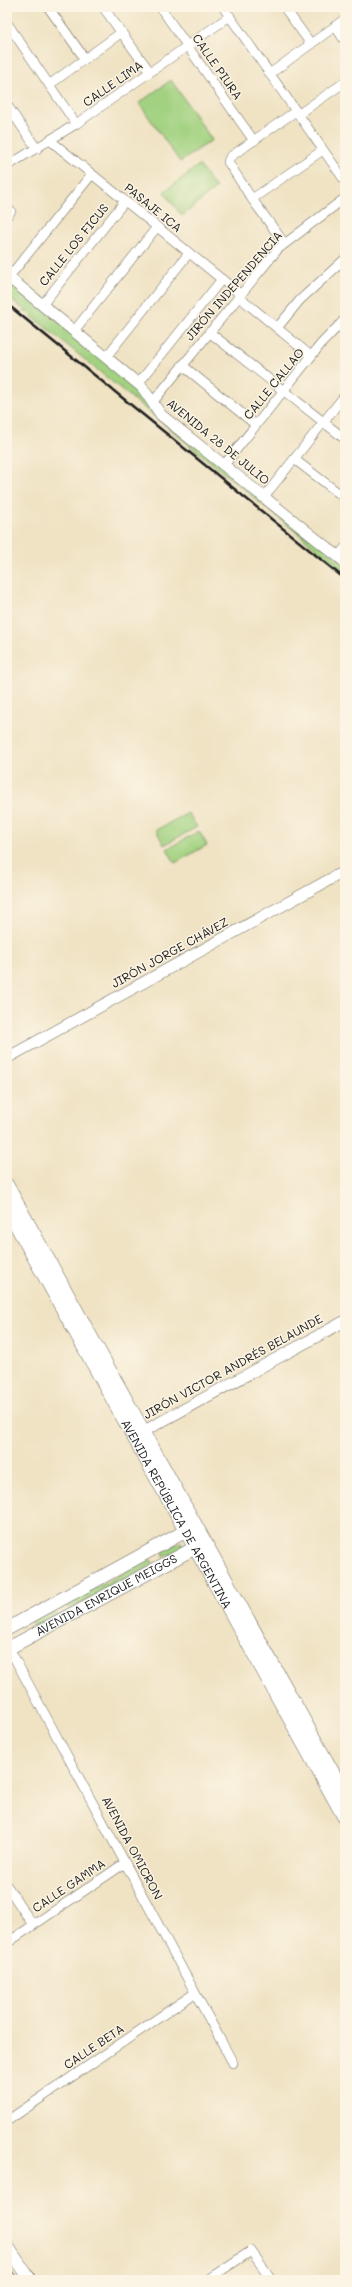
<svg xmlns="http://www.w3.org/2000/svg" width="352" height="2287" viewBox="0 0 352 2287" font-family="Mali,sans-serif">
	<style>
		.green { fill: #a2d281; stroke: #5f774e }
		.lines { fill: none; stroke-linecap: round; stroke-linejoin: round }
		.minor-casing { stroke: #666257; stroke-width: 10 }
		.tertiary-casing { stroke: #666257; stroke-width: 12 }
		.secondary-casing { stroke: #666257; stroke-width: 14 }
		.primary-casing { stroke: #666257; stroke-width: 16 }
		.minor { stroke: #fff; stroke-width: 9 }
		.tertiary { stroke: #fff; stroke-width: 11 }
		.secondary { stroke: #fff; stroke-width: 13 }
		.primary { stroke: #fff; stroke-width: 14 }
		.rail { stroke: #1c1c1c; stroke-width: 2.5 }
		.labels { text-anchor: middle; stroke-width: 3; stroke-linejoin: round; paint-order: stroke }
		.street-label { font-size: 12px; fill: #1c1c1c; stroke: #fcf5e5 }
	</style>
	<rect width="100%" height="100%" fill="#fcf5e5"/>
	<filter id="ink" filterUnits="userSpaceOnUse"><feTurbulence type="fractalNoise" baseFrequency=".025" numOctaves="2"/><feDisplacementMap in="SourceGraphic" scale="8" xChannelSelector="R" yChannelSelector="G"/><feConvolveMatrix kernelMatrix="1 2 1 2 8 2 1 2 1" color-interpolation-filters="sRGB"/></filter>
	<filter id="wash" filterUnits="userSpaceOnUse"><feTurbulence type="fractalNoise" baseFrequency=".012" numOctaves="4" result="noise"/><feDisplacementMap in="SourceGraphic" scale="16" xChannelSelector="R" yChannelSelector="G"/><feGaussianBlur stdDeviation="0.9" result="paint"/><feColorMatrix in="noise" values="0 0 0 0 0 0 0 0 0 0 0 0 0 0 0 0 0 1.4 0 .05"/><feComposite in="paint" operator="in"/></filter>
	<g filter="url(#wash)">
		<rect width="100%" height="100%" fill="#f0e3c4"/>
		<!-- green -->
		<path class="green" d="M 171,80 L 212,140 L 180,162 L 139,103 Z
			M 199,165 L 216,188 L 182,216 L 164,192 Z
			M 7,279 L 144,392 L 154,408 L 345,565 L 345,572 L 7,296 Z
			M 188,813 L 197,827 L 164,845 L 156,830 Z
			M 199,831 L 207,845 L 175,863 L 167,849 Z
			M 181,1542 L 184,1549 L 164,1557 L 163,1550 Z
			M 149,1559 L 153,1562 L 152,1565 L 71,1609 L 68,1608 L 70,1602 Z
			M 52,1611 L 58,1615 L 39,1628 L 33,1626 L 32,1623 L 34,1619 Z"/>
	</g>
	<g filter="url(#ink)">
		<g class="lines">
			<defs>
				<path id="minor" d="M 48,7 L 85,59
					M 103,7 L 150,72
					M 160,7 L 254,141
					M 223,7 L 345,181
					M 284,7 L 311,44
					M 7,23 L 76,124
					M 335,26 L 345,41
					M 271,73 L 345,19
					M 49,85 L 122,32
					M 7,105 L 37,149
					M 299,114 L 345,82
					M 51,141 L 240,294
					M 7,166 L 76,124 L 230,16
					M 252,199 L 323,150
					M 7,216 L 11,211
					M 284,243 L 252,199 L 228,162 L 230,157 L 296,111
					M 9,277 L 92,174
					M 238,296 L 311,356
					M 42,305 L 125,201
					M 277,328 L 300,300 L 345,259
					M 74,331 L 157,227
					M 209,332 L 345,439
					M 106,357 L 189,253
					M 182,365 L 256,425
					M 138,384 L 222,279
					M 152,403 L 278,249 L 345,198
					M 294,459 L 345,498
					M 224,465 L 321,344 L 345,319
					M 264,497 L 345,395
					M 338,556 L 345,548
					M 9,1648 L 233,2063
					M 7,1886 L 33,1925
					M 7,1943 L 125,1863
					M 7,2121 L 195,1993
					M 207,2280 L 251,2251 L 272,2280"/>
				<path id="tertiary" d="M 7,276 L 142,387 L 161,415 L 345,562
					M 7,1058 L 345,871
					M 137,1435 L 345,1321"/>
				<g id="secondary">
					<path d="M 7,1185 L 345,1794"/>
					<path id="s1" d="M 7,1209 L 345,1819"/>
					<path d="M 7,1629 L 193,1527"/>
					<path id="s2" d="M 7,1649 L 202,1544"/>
					<path d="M 7,2246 L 30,2280"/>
				</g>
				<path id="primary" d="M 7,2277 L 9,2280
					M 28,2280 L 29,2279"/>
			</defs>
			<!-- minor casing -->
			<use href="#minor" class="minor-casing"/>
			<!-- tertiary casing -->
			<use href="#tertiary" class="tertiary-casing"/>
			<!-- secondary casing -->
			<use href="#secondary" class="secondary-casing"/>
			<!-- primary casing -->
			<use href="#primary" class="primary-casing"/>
			<!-- minor -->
			<use href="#minor" class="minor"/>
			<!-- tertiary -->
			<use href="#tertiary" class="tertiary"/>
			<!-- secondary -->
			<use href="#secondary" class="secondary"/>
			<!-- primary -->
			<use href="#primary" class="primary"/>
			<!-- rail -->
			<path class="rail" d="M 7,304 L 345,579"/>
		</g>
	</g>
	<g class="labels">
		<!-- street labels -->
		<g class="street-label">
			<text transform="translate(217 67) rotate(55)" y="4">CALLE PIURA</text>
			<text transform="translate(113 84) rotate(-35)" y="4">CALLE LIMA</text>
			<text transform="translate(153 208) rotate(39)" y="4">PASAJE ICA</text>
			<text transform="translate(74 245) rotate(-51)" y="4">CALLE LOS FICUS</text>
			<text transform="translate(234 286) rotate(-49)" y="4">JIRÓN INDEPENDENCIA</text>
			<text transform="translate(274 384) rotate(-51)" y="4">CALLE CALLAO</text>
			<text transform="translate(218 442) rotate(39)" y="4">AVENIDA 28 DE JULIO</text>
			<text transform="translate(170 953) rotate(-29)" y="4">JIRÓN JORGE CHÁVEZ</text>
			<text transform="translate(233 1367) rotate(-29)" y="4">JIRÓN VICTOR ANDRÉS BELAUNDE</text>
			<text dy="4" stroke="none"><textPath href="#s1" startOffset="349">AVENIDA REPÚBLICA DE ARGENTINA</textPath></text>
			<text dy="4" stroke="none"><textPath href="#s2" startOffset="113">AVENIDA ENRIQUE MEIGGS</textPath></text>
			<text transform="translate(132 1848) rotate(62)" y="4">AVENIDA OMICRON</text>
			<text transform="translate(69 1886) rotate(-34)" y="4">CALLE GAMMA</text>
			<text transform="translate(94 2047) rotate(-34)" y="4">CALLE BETA</text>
		</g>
	</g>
	<!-- margin -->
	<rect width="352" height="2287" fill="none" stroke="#fcf5e5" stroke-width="24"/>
</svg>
